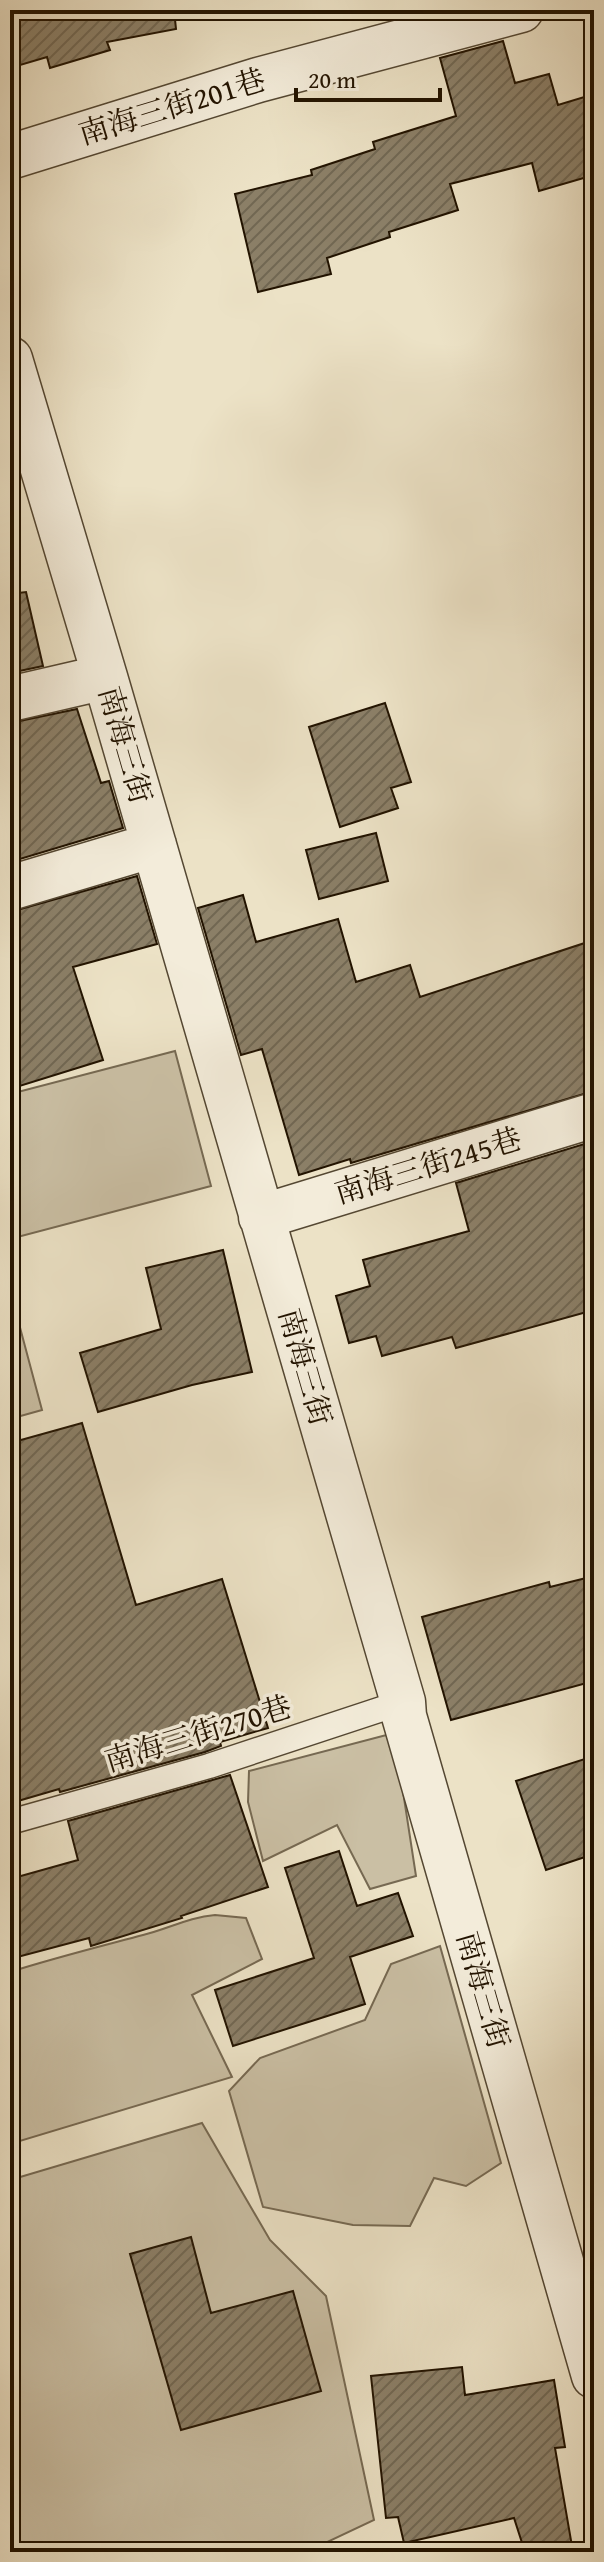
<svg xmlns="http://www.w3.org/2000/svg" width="604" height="2562" viewBox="0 0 604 2562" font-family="'Gentium Book Plus','Noto Serif TC',serif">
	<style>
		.grass { fill: #cabfa4; stroke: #766952; stroke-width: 2 }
		.building { fill: url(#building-hatch); stroke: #221300; stroke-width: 2 }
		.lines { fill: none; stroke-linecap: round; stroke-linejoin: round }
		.service-casing { stroke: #544732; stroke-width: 27 }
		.minor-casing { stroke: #544732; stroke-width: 47 }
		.service { stroke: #f3ecda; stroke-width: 24 }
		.minor { stroke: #f3ecda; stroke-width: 44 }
		.labels { text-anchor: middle; stroke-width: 7; stroke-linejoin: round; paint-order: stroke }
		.street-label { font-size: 30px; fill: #221300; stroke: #f3ecda }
	</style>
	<defs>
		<pattern id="building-hatch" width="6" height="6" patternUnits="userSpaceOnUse" patternTransform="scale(2)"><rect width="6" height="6" fill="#8b7f67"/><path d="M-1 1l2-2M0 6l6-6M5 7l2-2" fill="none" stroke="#716752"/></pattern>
	</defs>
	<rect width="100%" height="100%" fill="#ece2c6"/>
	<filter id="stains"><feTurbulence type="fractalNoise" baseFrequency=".0025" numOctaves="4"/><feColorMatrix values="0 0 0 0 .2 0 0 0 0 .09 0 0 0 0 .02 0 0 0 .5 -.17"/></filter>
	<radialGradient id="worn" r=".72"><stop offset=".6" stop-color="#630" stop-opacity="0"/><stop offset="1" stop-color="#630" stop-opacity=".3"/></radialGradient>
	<!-- grass -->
	<path class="grass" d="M 175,1051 L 211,1186 L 10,1239 L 10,1094 Z
		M 10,1290 L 42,1410 L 10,1419 Z
		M 394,1733 L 416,1876 L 370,1889 L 337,1825 L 263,1861 L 248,1802 L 249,1771 Z
		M 215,1915 L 246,1918 L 262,1959 L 192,1995 L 232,2077 L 10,2144 L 10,1972 C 54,1958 98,1947 143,1935 C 168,1929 189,1917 215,1915 Z
		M 440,1946 L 501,2163 L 466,2186 L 434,2178 L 410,2226 L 353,2225 L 263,2207 L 229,2091 L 260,2058 L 365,2020 L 391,1964 Z
		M 202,2123 L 270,2240 L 326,2296 L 374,2520 L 306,2552 L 10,2552 L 10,2180 Z"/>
	<!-- building -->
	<path class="building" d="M 10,10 L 174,10 L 176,29 L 107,42 L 110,50 L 50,68 L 47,57 L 10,68 Z
		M 503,41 L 515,83 L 549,74 L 558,105 L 594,94 L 594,175 L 539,191 L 532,163 L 450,184 L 458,210 L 389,232 L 390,237 L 327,258 L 331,274 L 258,292 L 235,194 L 312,175 L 311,170 L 375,149 L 373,142 L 456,116 L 440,58 Z
		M 26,592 L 43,666 L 10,673 L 10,594 Z
		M 385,703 L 411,782 L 391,788 L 398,808 L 340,827 L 309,727 Z
		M 77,709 L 101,783 L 109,781 L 123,828 L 10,862 L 10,723 Z
		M 376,833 L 388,881 L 319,899 L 306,850 Z
		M 137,876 L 157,944 L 73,967 L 103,1060 L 10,1089 L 10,912 Z
		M 243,895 L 256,942 L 338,919 L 356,982 L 410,965 L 420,997 L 594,940 L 594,1091 L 351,1163 L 350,1159 L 299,1175 L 262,1049 L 241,1055 L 198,908 Z
		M 594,1141 L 594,1310 L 456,1348 L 452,1337 L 382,1356 L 376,1336 L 349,1343 L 336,1296 L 370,1286 L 363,1260 L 469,1231 L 456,1183 Z
		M 223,1250 L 252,1372 L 192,1385 L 98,1412 L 80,1353 L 161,1329 L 146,1268 Z
		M 82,1423 L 136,1605 L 222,1579 L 268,1728 L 220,1742 L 221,1746 L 205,1752 L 60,1792 L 59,1789 L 18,1801 L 10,1776 L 10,1443 Z
		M 594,1576 L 594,1681 L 451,1720 L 422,1617 L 549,1582 L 550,1587 Z
		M 594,1756 L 594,1854 L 546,1870 L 516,1781 Z
		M 230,1775 L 268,1887 L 181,1916 L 182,1918 L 91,1946 L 89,1938 L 10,1959 L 10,1879 L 78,1860 L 68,1821 Z
		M 339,1851 L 357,1906 L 398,1893 L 413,1936 L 350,1957 L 365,2004 L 233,2046 L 215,1990 L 314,1958 L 285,1868 Z
		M 191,2237 L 211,2313 L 293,2291 L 321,2391 L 181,2430 L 130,2254 Z
		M 462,2367 L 465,2395 L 554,2380 L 565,2447 L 555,2448 L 573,2552 L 525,2552 L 514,2518 L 404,2543 L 398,2517 L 386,2518 L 371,2376 Z"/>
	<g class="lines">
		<defs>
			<path id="service" d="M 10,1822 L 209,1766 L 403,1702"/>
			<path id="minor" d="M 10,157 L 258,80 L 521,10
				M 10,359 L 105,677 L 403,1702 L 404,1716 L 594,2376
				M 10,699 L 105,677
				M 10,888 L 154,845
				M 261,1217 L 594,1115"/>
		</defs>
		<!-- service casing -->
		<use href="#service" class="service-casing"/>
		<!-- minor casing -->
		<use href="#minor" class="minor-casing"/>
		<!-- service -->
		<use href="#service" class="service"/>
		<!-- minor -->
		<use href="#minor" class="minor"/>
	</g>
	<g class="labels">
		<!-- street labels -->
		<g class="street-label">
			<text transform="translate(172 107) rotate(-17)" y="10">南海三街201巷</text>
			<text transform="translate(125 745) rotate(74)" y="10">南海三街</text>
			<text transform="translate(428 1166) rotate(-17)" y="10">南海三街245巷</text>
			<text transform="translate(305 1367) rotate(74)" y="10">南海三街</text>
			<text transform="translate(198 1734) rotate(-17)" y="10">南海三街270巷</text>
			<text transform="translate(483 1990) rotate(74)" y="10">南海三街</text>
		</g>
	</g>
	<!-- margin -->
	<rect width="604" height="2562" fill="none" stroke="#ece2c6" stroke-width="40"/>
	<rect x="12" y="12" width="580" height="2538" fill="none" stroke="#221300" stroke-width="4"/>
	<rect x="20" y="20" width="564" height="2522" fill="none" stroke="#221300" stroke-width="2"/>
	<!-- scale -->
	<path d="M296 88v12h144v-12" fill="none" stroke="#221300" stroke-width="4"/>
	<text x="308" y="88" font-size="24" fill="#221300" stroke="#f3ecda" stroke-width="6" paint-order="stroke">20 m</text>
	<rect width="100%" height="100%" filter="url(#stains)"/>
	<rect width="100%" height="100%" fill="url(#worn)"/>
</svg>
